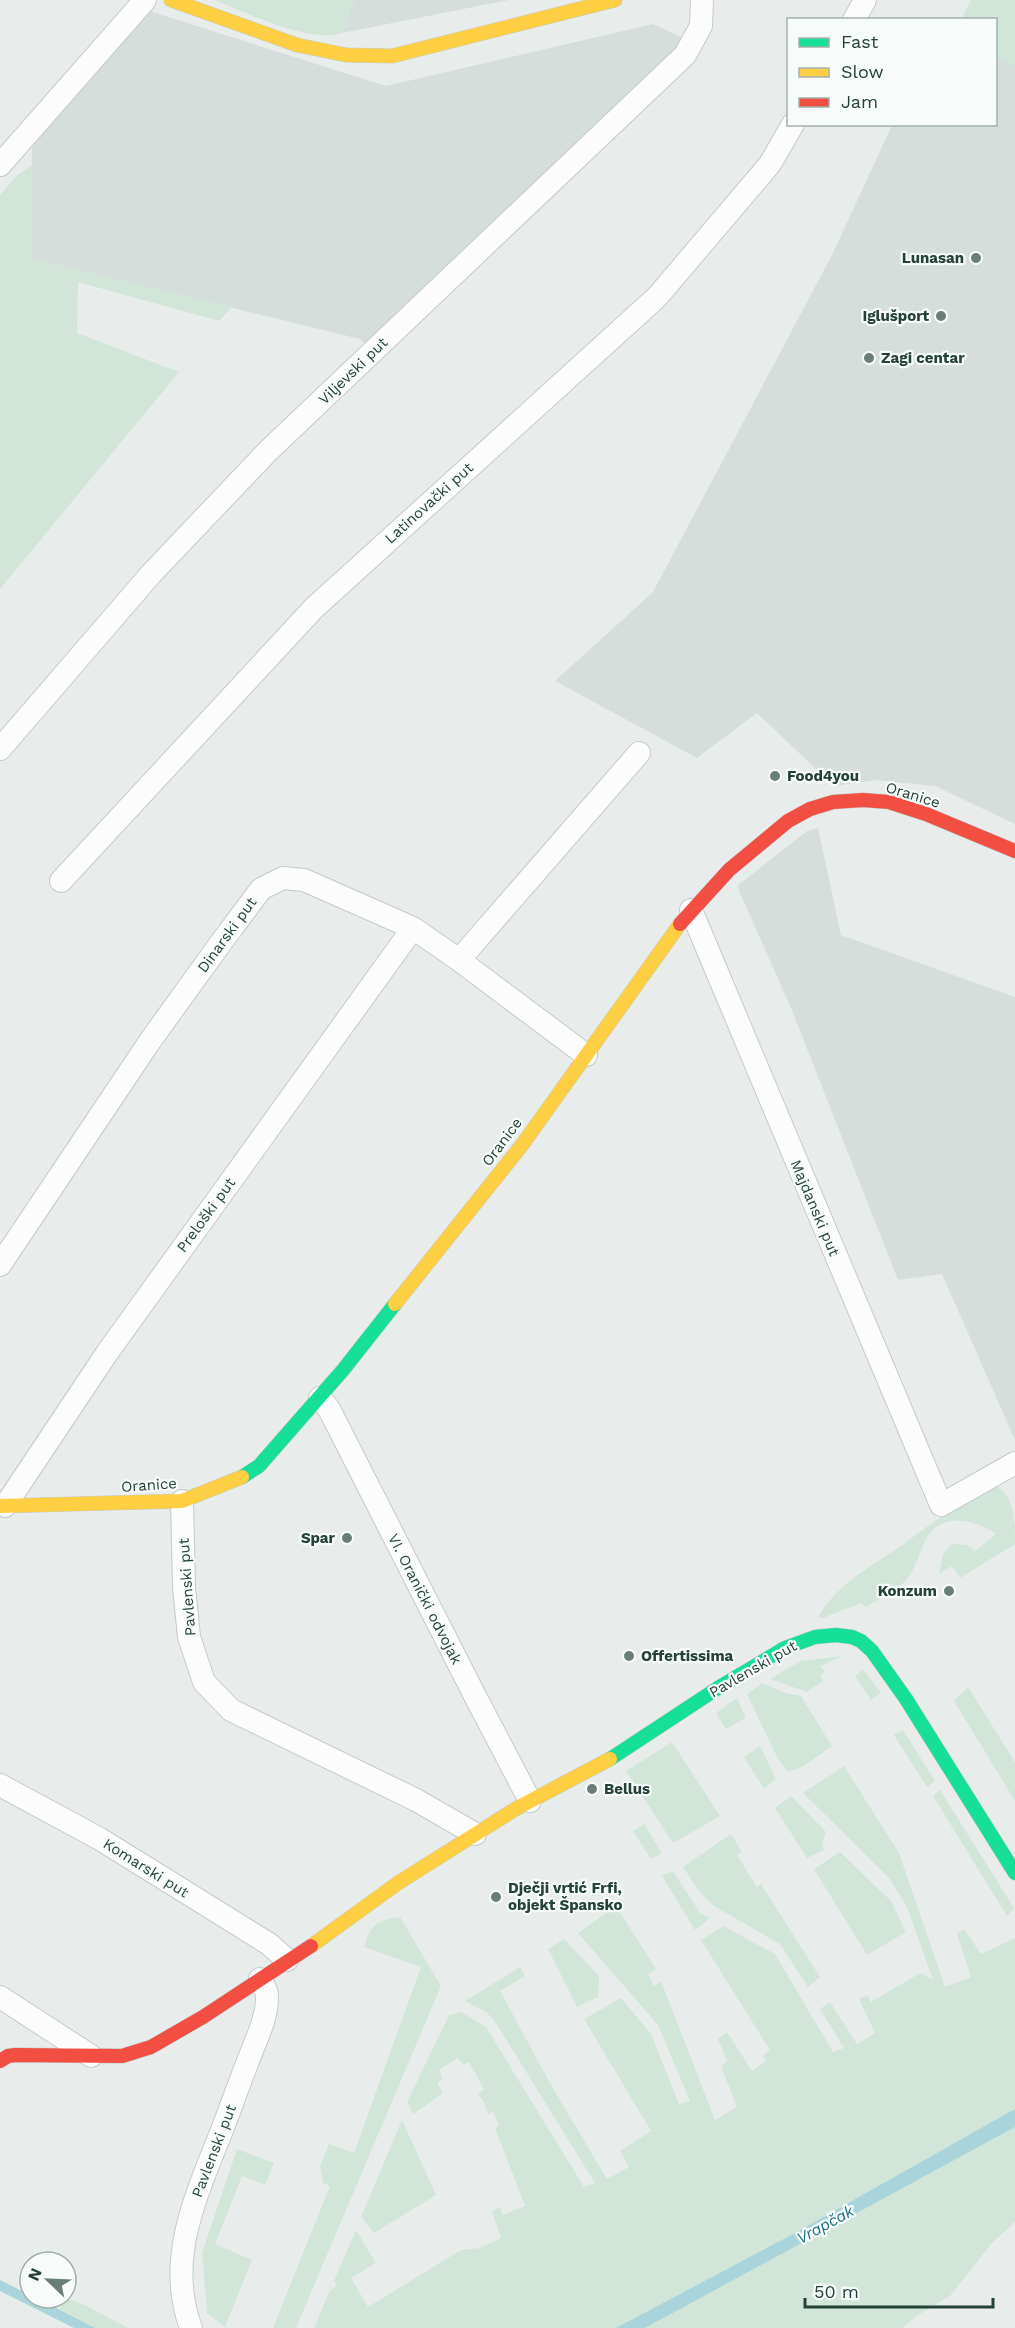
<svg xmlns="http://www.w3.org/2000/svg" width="1015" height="2328" viewBox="0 0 1015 2328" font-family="'Work Sans',sans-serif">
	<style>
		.built { fill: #d6dedb }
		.green { fill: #d1e6d8 }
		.water { fill: #a9d4db }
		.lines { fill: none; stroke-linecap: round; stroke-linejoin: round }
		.street-casing { stroke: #c5cac8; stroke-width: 24 }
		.fast-casing { stroke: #c3cbc8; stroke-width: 15 }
		.slow-casing { stroke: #c3cbc8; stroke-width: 15 }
		.jam-casing { stroke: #c3cbc8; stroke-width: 15 }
		.street { stroke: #fcfcfc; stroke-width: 22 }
		.fast { stroke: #16e098; stroke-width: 14 }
		.slow { stroke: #ffcf43; stroke-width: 14 }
		.jam { stroke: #f24e42; stroke-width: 14 }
		.poi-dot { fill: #697e78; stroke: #f7fbf9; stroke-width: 2 }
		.labels { text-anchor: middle; stroke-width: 4.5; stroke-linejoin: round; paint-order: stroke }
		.poi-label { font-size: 15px; font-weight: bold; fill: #24423a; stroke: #f7fbf9; text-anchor: start }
		.street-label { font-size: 15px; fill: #24423a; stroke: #f7fbf9 }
		.water-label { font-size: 16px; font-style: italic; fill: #1c6f80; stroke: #f7fbf9 }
	</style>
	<rect width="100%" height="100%" fill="#e8edeb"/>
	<!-- built -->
	<path class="built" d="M 354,0 L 509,0 L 342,33 Z
		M 146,10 L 386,86 L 653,24 L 688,40 L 375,353 L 360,339 L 31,259 L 32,144 Z
		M 996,23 L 1015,27 L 1015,824 L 935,786 L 876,780 L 834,786 L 757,713 L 697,758 L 555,681 L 653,592 L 832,255 L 892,125 L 996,124 Z
		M 818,828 L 841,935 L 1015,997 L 1015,1440 L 942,1274 L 898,1280 L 791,1008 L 737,886 L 807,831 Z"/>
	<!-- green -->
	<path class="green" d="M 215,0 L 354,0 L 342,33 C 310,44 246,13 215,0 Z
		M 971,0 L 1015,0 L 1015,66 L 996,56 L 996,20 L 961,19 Z
		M 32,165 L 31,259 L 232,307 L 219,321 L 78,282 L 77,333 L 179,372 L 0,589 L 0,195 L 16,176 Z
		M 995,1485 C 1015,1496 1015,1522 1015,1544 L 960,1578 L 952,1566 L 939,1574 L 943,1554 L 952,1544 L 967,1545 L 975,1551 L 996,1534 C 973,1518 938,1511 924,1543 C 918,1557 915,1570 905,1581 C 895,1592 878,1599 866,1607 L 861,1603 L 823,1618 L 818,1617 C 837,1584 872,1566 902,1545 C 932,1523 961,1501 995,1485 Z
		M 842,1656 L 821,1666 L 825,1672 L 820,1675 L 823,1681 L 807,1692 L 770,1679 L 801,1661 Z
		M 863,1669 L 881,1693 L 871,1700 L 855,1676 Z
		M 762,1683 L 786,1693 L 801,1696 L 832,1746 L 804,1766 L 788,1772 L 777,1757 L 747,1694 Z
		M 968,1687 L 1015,1762 L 1015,1801 L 954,1701 Z
		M 737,1698 L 746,1718 L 726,1729 L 716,1713 Z
		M 903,1730 L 935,1781 L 927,1787 L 894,1735 Z
		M 672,1742 L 720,1816 L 673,1843 L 626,1771 Z
		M 760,1746 L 776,1779 L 764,1789 L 744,1757 Z
		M 844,1766 L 899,1853 L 945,1987 L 971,1977 L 957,1934 L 964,1929 L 981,1954 L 1015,1938 L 1015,2222 L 992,2243 L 950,2296 L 918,2315 L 902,2328 L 314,2328 L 330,2290 L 337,2286 L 334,2281 L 356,2230 L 376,2263 L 351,2278 L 368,2307 L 461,2250 L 480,2248 L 501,2238 L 492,2211 L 500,2207 L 503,2215 L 525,2206 L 495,2128 L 499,2125 L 493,2111 L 488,2114 L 484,2102 L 478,2094 L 484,2089 L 469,2062 L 463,2065 L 458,2058 L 439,2070 L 443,2079 L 437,2083 L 443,2093 L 413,2114 L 407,2102 L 449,2015 L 461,2012 L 486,2027 L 584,2187 L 595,2183 L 494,2020 L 486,2012 L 465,2001 L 520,1967 L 525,1976 L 500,1991 L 551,2085 L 607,2179 L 629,2167 L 620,2151 L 651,2131 L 584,2019 L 621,1998 L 651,2034 L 679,2104 L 690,2101 L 658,2025 L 578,1933 L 616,1906 L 656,1969 L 648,1974 L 654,1986 L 661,1981 L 715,2120 L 737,2107 L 721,2066 L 727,2061 L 718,2039 L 727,2032 L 752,2071 L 766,2061 L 763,2056 L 770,2050 L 701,1940 L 723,1926 L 775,1954 L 833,2052 L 844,2048 L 820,2009 L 830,2002 L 857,2044 L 875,2033 L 859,1999 L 867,1995 L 871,2002 L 920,1973 L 933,1980 L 907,1907 L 889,1878 L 803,1793 Z
		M 940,1790 L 1014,1908 L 1007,1916 L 933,1796 Z
		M 791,1796 L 826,1832 L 822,1843 L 824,1850 L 807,1858 L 775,1808 Z
		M 644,1824 L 662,1853 L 651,1859 L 633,1831 Z
		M 731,1834 L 742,1852 L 737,1855 L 757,1887 L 761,1884 L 820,1977 L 808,1987 L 780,1944 L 714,1906 L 699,1891 L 683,1867 Z
		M 840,1852 L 891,1901 L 906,1932 L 867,1955 L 814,1869 Z
		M 673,1871 L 700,1913 L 710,1918 L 695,1930 L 662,1876 Z
		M 400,1917 L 441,1986 L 296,2328 L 273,2328 L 330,2186 L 323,2183 L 320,2166 L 329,2144 L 354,2153 L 421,1967 L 364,1947 C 371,1924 376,1920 400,1917 Z
		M 564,1939 L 599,1976 L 598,1997 L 577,2007 L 548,1949 Z
		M 402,2120 L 436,2195 L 374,2233 L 361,2217 Z
		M 237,2149 L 274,2163 L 265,2185 L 242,2176 L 215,2244 L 252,2260 L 225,2327 L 207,2313 L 202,2253 Z
		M 66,2298 L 85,2305 L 128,2328 L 95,2328 L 59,2309 Z"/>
	<!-- water -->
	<path class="water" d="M 1015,2109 L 1015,2127 L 645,2328 L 616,2328 L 795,2233 Z
		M 0,2280 L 30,2295 L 30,2298 L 37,2298 L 95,2328 L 74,2328 L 0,2291 Z"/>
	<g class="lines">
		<defs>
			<path id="street" d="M 854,20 L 865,0
				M 0,165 L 145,0
				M 0,749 L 151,574 L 268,451 L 685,55 L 701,26 L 702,0
				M 61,881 L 314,608 L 657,297 L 770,164 L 793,124
				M 691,910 L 941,1505 L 1015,1463
				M 459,960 L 639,753
				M 0,1265 L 150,1041 L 220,944 L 261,889 L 283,878 L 304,880 L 413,928 L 459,960 L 586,1055
				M 320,1398 L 329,1409 L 474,1694 L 530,1801
				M 182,1501 L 184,1587 L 189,1637 L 204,1682 L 231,1710 L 416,1800 L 475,1834
				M 5,1506 L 107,1353 L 413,928
				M 0,1785 L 100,1839 L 269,1944 L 287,1960
				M 0,1997 L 91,2056
				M 191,2328 C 165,2259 197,2194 222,2130 C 231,2107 239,2084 248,2061 C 255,2042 266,2021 267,2000 C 268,1991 264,1986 260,1979"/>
			<path id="fast" d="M 242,1477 L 259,1466 L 343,1370 L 395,1304
				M 610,1759 L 718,1688 L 785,1648 L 815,1637 L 836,1635 L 852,1637 L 861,1641 L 872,1651 L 906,1699 L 1015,1873"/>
			<path id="slow" d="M 171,0 L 297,45 L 346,55 L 392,56 L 615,0
				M 395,1304 L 522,1145 L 680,924
				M 0,1506 L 182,1501 L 242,1477
				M 311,1946 L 398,1883 L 517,1808 L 610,1759"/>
			<path id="jam" d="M 680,924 L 729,870 L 788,821 L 810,809 L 833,802 L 863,800 L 889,802 L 926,814 L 1015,851
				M 0,2061 L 8,2056 L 15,2055 L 122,2056 L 151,2047 L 203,2017 L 311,1946"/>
		</defs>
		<!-- street casing -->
		<use href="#street" class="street-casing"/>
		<!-- fast casing -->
		<use href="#fast" class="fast-casing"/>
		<!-- slow casing -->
		<use href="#slow" class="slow-casing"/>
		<!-- jam casing -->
		<use href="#jam" class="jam-casing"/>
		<!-- street -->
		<use href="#street" class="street"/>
		<!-- fast -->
		<use href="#fast" class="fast"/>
		<!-- slow -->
		<use href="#slow" class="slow"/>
		<!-- jam -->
		<use href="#jam" class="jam"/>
	</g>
	<!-- markers -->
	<g class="poi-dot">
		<circle cx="976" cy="258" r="6"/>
		<circle cx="941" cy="316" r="6"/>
		<circle cx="869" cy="358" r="6"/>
		<circle cx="775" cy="776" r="6"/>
		<circle cx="347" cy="1538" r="6"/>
		<circle cx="949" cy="1591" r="6"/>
		<circle cx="629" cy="1656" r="6"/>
		<circle cx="592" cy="1789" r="6"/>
		<circle cx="496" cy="1897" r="6"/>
	</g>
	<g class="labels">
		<!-- poi labels -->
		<g class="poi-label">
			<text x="964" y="263" text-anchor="end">Lunasan</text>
			<text x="929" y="321" text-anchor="end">Iglušport</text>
			<text x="881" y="363">Zagi centar</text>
			<text x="787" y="781">Food4you</text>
			<text x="335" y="1543" text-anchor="end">Spar</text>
			<text x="937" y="1596" text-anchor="end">Konzum</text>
			<text x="641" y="1661">Offertissima</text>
			<text x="604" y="1794">Bellus</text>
			<text x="508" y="1893">Dječji vrtić Frfi,<tspan x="508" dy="17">objekt Špansko</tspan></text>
		</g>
		<!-- street labels -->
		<g class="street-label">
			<text transform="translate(353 371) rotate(-44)" y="5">Viljevski put</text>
			<text transform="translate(429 503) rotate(-42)" y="5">Latinovački put</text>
			<text transform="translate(913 795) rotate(17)" y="5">Oranice</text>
			<text transform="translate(227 935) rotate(-54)" y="5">Dinarski put</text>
			<text transform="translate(502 1142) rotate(-53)" y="5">Oranice</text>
			<text transform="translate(815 1208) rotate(67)" y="5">Majdanski put</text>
			<text transform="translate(206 1215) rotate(-54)" y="5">Preloški put</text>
			<text transform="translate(149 1485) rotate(-4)" y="5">Oranice</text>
			<text transform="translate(187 1587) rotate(-94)" y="5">Pavlenski put</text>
			<text transform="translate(425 1599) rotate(63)" y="5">VI. Oranički odvojak</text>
			<text transform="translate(753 1669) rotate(-30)" y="5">Pavlenski put</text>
			<text transform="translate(146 1868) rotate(32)" y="5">Komarski put</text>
			<text transform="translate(214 2151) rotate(-69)" y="5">Pavlenski put</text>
		</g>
		<!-- water labels -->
		<g class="water-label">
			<text transform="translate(825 2224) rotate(-29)" y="6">Vrapčak</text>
		</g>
	</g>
	<!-- legend -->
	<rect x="787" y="18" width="210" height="108" fill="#f7fbf9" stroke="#a3b1ad" stroke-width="1.5"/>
	<rect x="799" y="38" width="30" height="9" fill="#16e098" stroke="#a3b1ad" stroke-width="1.5"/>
	<text x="841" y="48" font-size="18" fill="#24423a">Fast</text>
	<rect x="799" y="68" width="30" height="9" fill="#ffcf43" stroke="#a3b1ad" stroke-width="1.5"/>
	<text x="841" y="78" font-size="18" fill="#24423a">Slow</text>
	<rect x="799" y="98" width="30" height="9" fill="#f24e42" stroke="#a3b1ad" stroke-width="1.5"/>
	<text x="841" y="108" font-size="18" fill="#24423a">Jam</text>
	<!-- north arrow -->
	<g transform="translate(48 2280) rotate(293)"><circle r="28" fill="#f7fbf9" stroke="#a3b1ad" stroke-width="1.5"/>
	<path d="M0-4.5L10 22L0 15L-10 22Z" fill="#697e78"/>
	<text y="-9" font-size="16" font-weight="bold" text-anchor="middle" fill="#24423a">N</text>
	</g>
	<!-- scale -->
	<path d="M805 2298v9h188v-9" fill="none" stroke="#24423a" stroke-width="3"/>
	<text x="814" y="2298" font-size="18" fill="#24423a" stroke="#f7fbf9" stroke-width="4.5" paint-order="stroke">50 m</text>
</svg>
